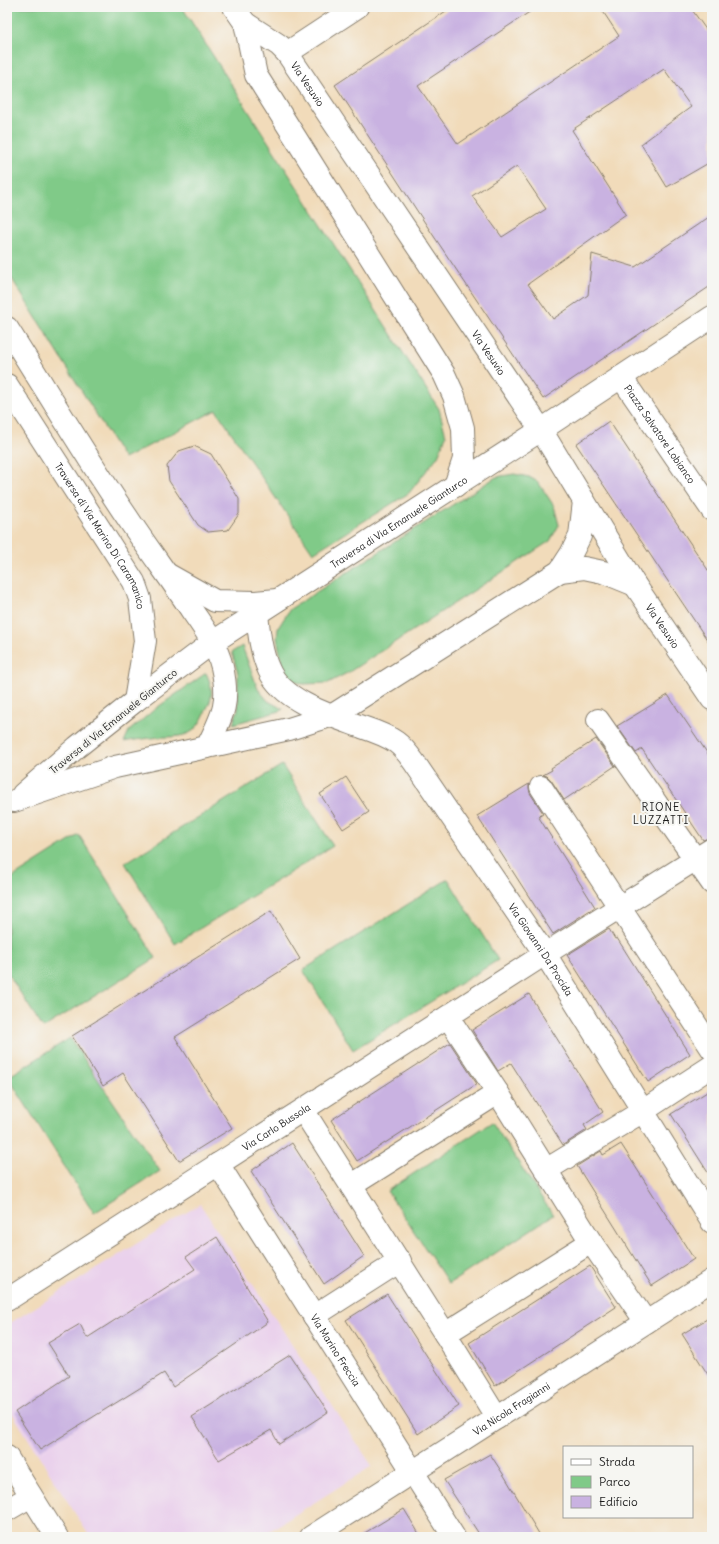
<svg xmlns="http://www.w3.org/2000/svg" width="719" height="1544" viewBox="0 0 719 1544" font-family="Delius,sans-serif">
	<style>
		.built { fill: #ead1ec }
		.green { fill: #80ca88; stroke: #4e7352 }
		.building { fill: #c9b2e1; fill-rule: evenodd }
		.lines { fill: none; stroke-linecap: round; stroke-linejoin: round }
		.minor-casing { stroke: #867c6b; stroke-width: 24 }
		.major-casing { stroke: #867c6b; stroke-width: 24 }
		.minor { stroke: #fff; stroke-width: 22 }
		.major { stroke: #fff; stroke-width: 22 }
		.labels { text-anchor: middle; stroke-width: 4; stroke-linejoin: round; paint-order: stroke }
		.street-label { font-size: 10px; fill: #1c1c1c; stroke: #f6f6f2 }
		.neighbourhood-label { font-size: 11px; letter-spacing: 1px; fill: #1c1c1c; stroke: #f6f6f2 }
	</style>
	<rect width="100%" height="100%" fill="#f6f6f2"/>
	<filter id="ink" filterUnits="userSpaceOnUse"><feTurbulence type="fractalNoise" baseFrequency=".025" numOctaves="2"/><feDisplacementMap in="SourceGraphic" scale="8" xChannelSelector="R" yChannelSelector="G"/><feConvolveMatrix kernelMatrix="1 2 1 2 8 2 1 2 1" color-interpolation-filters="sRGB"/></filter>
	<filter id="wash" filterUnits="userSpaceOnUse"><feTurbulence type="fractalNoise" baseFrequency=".012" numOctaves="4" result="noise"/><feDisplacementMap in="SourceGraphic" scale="16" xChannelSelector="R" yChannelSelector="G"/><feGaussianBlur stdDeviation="0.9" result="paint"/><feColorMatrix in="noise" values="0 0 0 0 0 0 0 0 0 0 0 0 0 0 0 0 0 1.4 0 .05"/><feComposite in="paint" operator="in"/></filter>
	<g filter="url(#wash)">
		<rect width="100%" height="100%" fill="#f1dbba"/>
		<!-- built -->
		<path class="built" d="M 200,1204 L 372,1466 L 260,1537 L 90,1537 L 7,1405 L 7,1325 Z"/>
		<!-- green -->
		<path class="green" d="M 7,7 L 182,7 L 439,409 L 446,436 L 438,456 L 409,493 L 313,553 L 216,410 L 124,459 L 7,271 Z
			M 514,474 L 529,477 L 538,482 L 554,506 L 559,525 L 550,541 L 349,672 L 328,683 L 303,684 L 292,680 L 283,667 L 277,638 L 278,628 L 290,609 L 496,477 Z
			M 242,646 L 258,689 L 268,701 L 283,709 L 280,711 L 233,724 L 238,709 L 238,674 L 232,652 Z
			M 206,673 C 212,685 214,696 207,708 C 204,716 200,724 194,730 C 183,739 165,736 152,738 C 142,739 133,740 124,742 L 129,731 L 155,709 Z
			M 282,765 L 333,846 L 175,944 L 125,863 Z
			M 79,835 L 156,958 L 43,1028 L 7,972 L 7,881 Z
			M 448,879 L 498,960 L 353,1050 L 303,970 Z
			M 70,1038 L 160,1171 L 94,1213 L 8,1077 Z
			M 492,1122 L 553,1215 L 449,1284 L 387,1191 Z"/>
		<g id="blocks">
			<!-- building -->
			<path class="building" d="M 452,7 L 537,7 L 418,86 L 458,144 L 619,36 L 600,7 L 690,7 L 712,38 L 712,161 L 667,187 L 641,144 L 691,107 L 664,69 L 572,130 L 626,214 L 528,284 L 553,319 L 588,295 L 592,254 L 635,267 L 712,215 L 712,285 L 543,399 L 427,226 L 335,85 ZM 517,166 L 546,209 L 502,237 L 472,196 Z
				M 609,421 L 712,576 L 712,647 L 576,444 Z
				M 194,446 L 211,454 L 239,499 L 239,514 L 228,530 L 208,532 L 198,525 L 169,481 L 167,466 L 179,451 Z
				M 668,695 L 712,760 L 712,837 L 703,840 L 642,749 L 636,753 L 617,726 Z
				M 596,739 L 615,766 L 564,800 L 551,780 L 547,776 L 543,775 L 552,770 L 551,768 Z
				M 346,777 L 369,812 L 343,829 L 320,794 Z
				M 529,784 L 529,788 L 530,793 L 543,813 L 538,816 L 595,907 L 553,934 L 477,816 Z
				M 271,911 L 300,959 L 175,1037 L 232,1128 L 179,1161 L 123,1073 L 103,1086 L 72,1036 Z
				M 609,929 L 615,939 L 617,938 L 690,1054 L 648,1082 L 567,955 Z
				M 529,994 L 603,1112 L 584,1125 L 587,1130 L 563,1145 L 511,1063 L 498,1071 L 472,1030 Z
				M 450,1043 L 477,1084 L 357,1161 L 331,1120 Z
				M 712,1089 L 712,1179 L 671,1114 Z
				M 292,1143 L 364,1256 L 324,1284 L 251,1171 Z
				M 621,1144 L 694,1259 L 652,1286 L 577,1166 L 601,1151 L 603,1155 Z
				M 217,1237 L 268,1322 L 173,1387 L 164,1373 L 40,1450 L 15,1412 L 69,1376 L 48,1343 L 80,1324 L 87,1338 L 195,1269 L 186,1257 Z
				M 590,1266 L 616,1307 L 495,1386 L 469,1343 Z
				M 387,1294 L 459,1406 L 418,1434 L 346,1320 Z
				M 712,1316 L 712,1381 L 682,1334 Z
				M 290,1355 L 328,1412 L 279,1444 L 271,1430 L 219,1460 L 192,1417 Z
				M 490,1454 L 505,1477 L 541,1537 L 481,1537 L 444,1480 Z
				M 404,1509 L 421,1537 L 358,1537 Z"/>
		</g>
	</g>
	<g filter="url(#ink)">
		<use href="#blocks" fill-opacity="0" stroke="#867c6b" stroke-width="1"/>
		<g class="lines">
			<defs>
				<g id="minor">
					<path d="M 234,7 L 245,23 L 256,75 L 444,374 L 454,396 L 463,428 L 464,459 L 455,486"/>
					<path id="s1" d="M 245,23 L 279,45 L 287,53 L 541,430 L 635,585 L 712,699"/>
					<path d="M 287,53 L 357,7"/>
					<path id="s2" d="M 621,377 L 712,510"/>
					<path d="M 560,571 L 584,568 L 603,572 L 635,585"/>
					<path d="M 167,574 L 215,601 L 255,602 L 277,600"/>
					<path id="s3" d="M 257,614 C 259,633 261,653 269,670 C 283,702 332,716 362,727 C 374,731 386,735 396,742 C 403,747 409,755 414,762 L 545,954 L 712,1222"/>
					<path id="s4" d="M 135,701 L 213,642 L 541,430 L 712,317"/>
					<path d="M 598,720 L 712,883"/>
					<path d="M 207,747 L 289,729 L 333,715 L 560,571 L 571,554 L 580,536 L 584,501"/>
					<path d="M 541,787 L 712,1049"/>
					<path d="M 448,1017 L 498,1093"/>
					<path d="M 303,1110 L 445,1334 L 591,1242 L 498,1093 L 352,1185"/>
					<path id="s5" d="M 218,1164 L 454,1537"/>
					<path d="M 546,1170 L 643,1111 L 712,1066"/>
					<path d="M 591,1242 L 646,1322"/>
					<path id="s6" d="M 7,1300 L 545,954 L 712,849"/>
					<path d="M 314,1316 L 400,1261"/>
					<path d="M 445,1334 L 497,1418"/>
					<path d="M 7,1457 L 57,1537"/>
					<path d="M 7,1510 L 31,1496"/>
					<path id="s7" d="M 311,1537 L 712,1280"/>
				</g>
				<g id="major">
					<path d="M 7,328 C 47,391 85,455 127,517 C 148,549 171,579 192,611 C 204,628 217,646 222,667 C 230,703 223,715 207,747 L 115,767 L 14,801"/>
					<path id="s8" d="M 7,385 L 134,582 L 140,599 L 145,641 L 135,701 L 77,747 L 23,794"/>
				</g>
			</defs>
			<!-- minor casing -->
			<use href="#minor" class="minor-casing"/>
			<!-- major casing -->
			<use href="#major" class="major-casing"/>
			<!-- minor -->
			<use href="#minor" class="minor"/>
			<!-- major -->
			<use href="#major" class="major"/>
		</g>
	</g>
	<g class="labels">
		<!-- street labels -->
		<g class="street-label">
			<text dy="4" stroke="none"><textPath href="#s1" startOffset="89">Via Vesuvio</textPath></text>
			<text dy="4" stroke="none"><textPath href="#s1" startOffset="413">Via Vesuvio</textPath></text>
			<text dy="4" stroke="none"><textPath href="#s2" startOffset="69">Piazza Salvatore Lobianco</textPath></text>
			<text dy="4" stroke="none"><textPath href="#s4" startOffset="319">Traversa di Via Emanuele Gianturco</textPath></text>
			<text dy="4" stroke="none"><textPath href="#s8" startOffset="178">Traversa di Via Marino Di Caramanico</textPath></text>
			<text dy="4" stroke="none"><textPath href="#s1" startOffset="737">Via Vesuvio</textPath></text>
			<text transform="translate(113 721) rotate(-39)" y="4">Traversa di Via Emanuele Gianturco</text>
			<text dy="4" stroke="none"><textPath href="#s3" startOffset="460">Via Giovanni Da Procida</textPath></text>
			<text dy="4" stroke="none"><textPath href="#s6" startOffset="320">Via Carlo Bussola</textPath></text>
			<text dy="4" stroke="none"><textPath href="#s5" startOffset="220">Via Marino Freccia</textPath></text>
			<text dy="4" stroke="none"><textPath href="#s7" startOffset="238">Via Nicola Fragianni</textPath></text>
		</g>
		<!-- neighbourhood labels -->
		<g class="neighbourhood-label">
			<text x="661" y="811">RIONE<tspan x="661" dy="13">LUZZATTI</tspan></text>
		</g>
	</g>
	<!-- margin -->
	<rect width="719" height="1544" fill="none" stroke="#f6f6f2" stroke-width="24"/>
	<!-- legend -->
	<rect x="563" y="1446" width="130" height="72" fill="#f6f6f2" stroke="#9f9f9c"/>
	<rect x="571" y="1459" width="20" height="6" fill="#ffffff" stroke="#9f9f9c"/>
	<text x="599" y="1466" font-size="12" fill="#1c1c1c">Strada</text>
	<rect x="571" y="1476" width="20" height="12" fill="#80ca88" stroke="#9f9f9c"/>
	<text x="599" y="1486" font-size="12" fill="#1c1c1c">Parco</text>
	<rect x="571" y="1496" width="20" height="12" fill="#c9b2e1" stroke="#9f9f9c"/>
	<text x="599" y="1506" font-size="12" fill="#1c1c1c">Edificio</text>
</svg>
